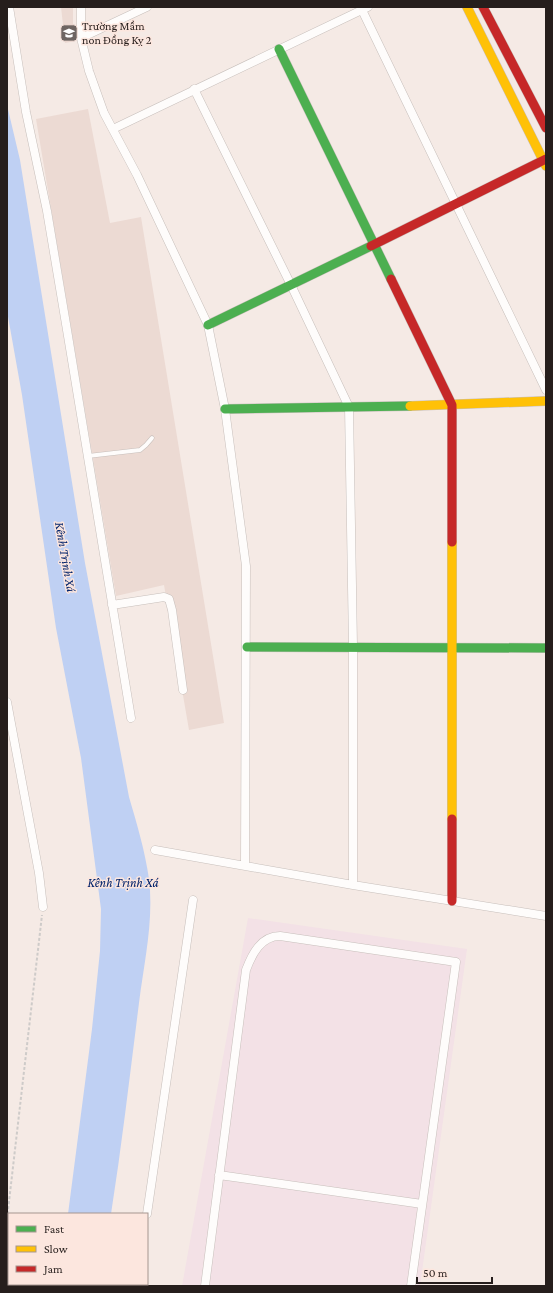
<svg xmlns="http://www.w3.org/2000/svg" width="553" height="1293" viewBox="0 0 553 1293" font-family="'Crimson Pro',serif">
	<style>
		.commercial { fill: #f3e1e6 }
		.education { fill: #ecdad3 }
		.water { fill: #bfd0f3 }
		.lines { fill: none; stroke-linecap: round; stroke-linejoin: round }
		.lane-casing { stroke: #c7bfbb; stroke-width: 5 }
		.street-casing { stroke: #c7bfbb; stroke-width: 9 }
		.fast-casing { stroke: #c7bfbb; stroke-width: 10 }
		.slow-casing { stroke: #c7bfbb; stroke-width: 10 }
		.jam-casing { stroke: #c7bfbb; stroke-width: 10 }
		.path { stroke: #cecbc9; stroke-width: 2; stroke-dasharray: 3 2; stroke-linecap: butt }
		.lane { stroke: #fefcfb; stroke-width: 4 }
		.street { stroke: #fefcfb; stroke-width: 8 }
		.fast { stroke: #4caf50; stroke-width: 9 }
		.slow { stroke: #ffc107; stroke-width: 9 }
		.jam { stroke: #c62828; stroke-width: 9 }
		.labels { text-anchor: middle; stroke-width: 3; stroke-linejoin: round; paint-order: stroke }
		.poi-label { font-size: 12px; fill: #261e1c; stroke: #fce6de; text-anchor: start }
		.water-label { font-size: 13px; font-style: italic; fill: #02236b; stroke: #fce6de }
	</style>
	<rect width="100%" height="100%" fill="#f5eae5"/>
	<!-- commercial -->
	<path class="commercial" d="M 248,918 L 467,949 L 420,1286 L 182,1286 Z"/>
	<!-- education -->
	<path class="education" d="M 61,7 L 73,7 L 73,25 L 76,41 L 65,43 Z
		M 88,109 L 110,223 L 141,217 L 224,723 L 189,730 L 164,585 L 116,596 L 36,119 Z"/>
	<!-- water -->
	<path class="water" d="M 7,105 L 20,160 L 85,563 L 129,797 C 137,824 145,851 149,879 C 154,921 144,962 139,1003 C 130,1074 122,1144 111,1214 L 68,1214 L 92,1029 L 100,951 L 101,909 L 81,758 L 56,628 L 22,395 L 7,311 Z"/>
	<g class="lines">
		<defs>
			<path id="lane" d="M 88,456 L 140,450 L 146,445 L 152,438"/>
			<path id="street" d="M 9,7 L 26,112 L 47,211 L 67,330 L 131,718
				M 81,7 L 81,38 L 89,71 L 104,113 L 137,175 L 208,325 L 225,409 L 246,566 L 245,866
				M 362,10 L 546,390
				M 81,38 L 147,7
				M 194,89 L 291,285 L 349,407 L 353,646 L 353,885
				M 113,129 L 368,7
				M 112,605 L 164,597 L 169,599 L 172,610 L 183,690
				M 7,702 L 39,873 L 43,907
				M 155,850 L 353,885 L 546,916
				M 219,1175 L 422,1204
				M 147,1214 L 193,900
				M 136,1286 L 136,1284
				M 205,1286 L 246,970 C 252,954 261,936 280,936 L 456,962 L 411,1286"/>
			<path id="fast" d="M 279,49 L 391,279
				M 208,325 L 371,246
				M 225,409 L 410,406
				M 247,647 L 546,648"/>
			<path id="slow" d="M 467,7 L 546,166
				M 410,406 L 546,401
				M 452,542 L 452,819"/>
			<path id="jam" d="M 483,7 L 546,128
				M 371,246 L 546,159
				M 391,279 L 452,405 L 452,542
				M 452,819 L 452,901"/>
		</defs>
		<!-- lane casing -->
		<use href="#lane" class="lane-casing"/>
		<!-- street casing -->
		<use href="#street" class="street-casing"/>
		<!-- fast casing -->
		<use href="#fast" class="fast-casing"/>
		<!-- slow casing -->
		<use href="#slow" class="slow-casing"/>
		<!-- jam casing -->
		<use href="#jam" class="jam-casing"/>
		<!-- path -->
		<path class="path" d="M 7,1219 L 42,915"/>
		<!-- lane -->
		<use href="#lane" class="lane"/>
		<!-- street -->
		<use href="#street" class="street"/>
		<!-- fast -->
		<use href="#fast" class="fast"/>
		<!-- slow -->
		<use href="#slow" class="slow"/>
		<!-- jam -->
		<use href="#jam" class="jam"/>
	</g>
	<!-- icons -->
	<defs>
		<symbol id="school-square" viewBox="-11 -11 22 22"><rect x="-9" y="-9" width="18" height="18" rx="4" fill="#6e6562" stroke="#fce6de"/><path d="M0-5L7-2L0 1L-7-2ZM-4 1L0 2.5L4 1V4Q0 6-4 4Z" fill="#fff"/></symbol>
	</defs>
	<g fill-rule="evenodd">
		<use href="#school-square" x="59" y="23" width="20" height="20"/>
	</g>
	<g class="labels">
		<!-- poi labels -->
		<g class="poi-label">
			<text x="82" y="30">Trường Mầm<tspan x="82" dy="14">non Đồng Kỵ 2</tspan></text>
		</g>
		<!-- water labels -->
		<g class="water-label">
			<text transform="translate(66 557) rotate(80)" y="5">Kênh Trịnh Xá</text>
			<text x="123" y="887">Kênh Trịnh Xá</text>
		</g>
	</g>
	<!-- border -->
	<rect width="553" height="1293" fill="none" stroke="#261e1c" stroke-width="16"/>
	<!-- legend -->
	<rect x="8" y="1213" width="140" height="72" fill="#fce6de" stroke="#a69690"/>
	<rect x="16" y="1226" width="20" height="6" fill="#4caf50" stroke="#a69690"/>
	<text x="44" y="1233" font-size="12" fill="#261e1c">Fast</text>
	<rect x="16" y="1246" width="20" height="6" fill="#ffc107" stroke="#a69690"/>
	<text x="44" y="1253" font-size="12" fill="#261e1c">Slow</text>
	<rect x="16" y="1266" width="20" height="6" fill="#c62828" stroke="#a69690"/>
	<text x="44" y="1273" font-size="12" fill="#261e1c">Jam</text>
	<!-- scale -->
	<path d="M417 1277v6h75v-6" fill="none" stroke="#261e1c" stroke-width="2"/>
	<text x="423" y="1277" font-size="12" fill="#261e1c" stroke="#fce6de" stroke-width="3" paint-order="stroke">50 m</text>
</svg>
